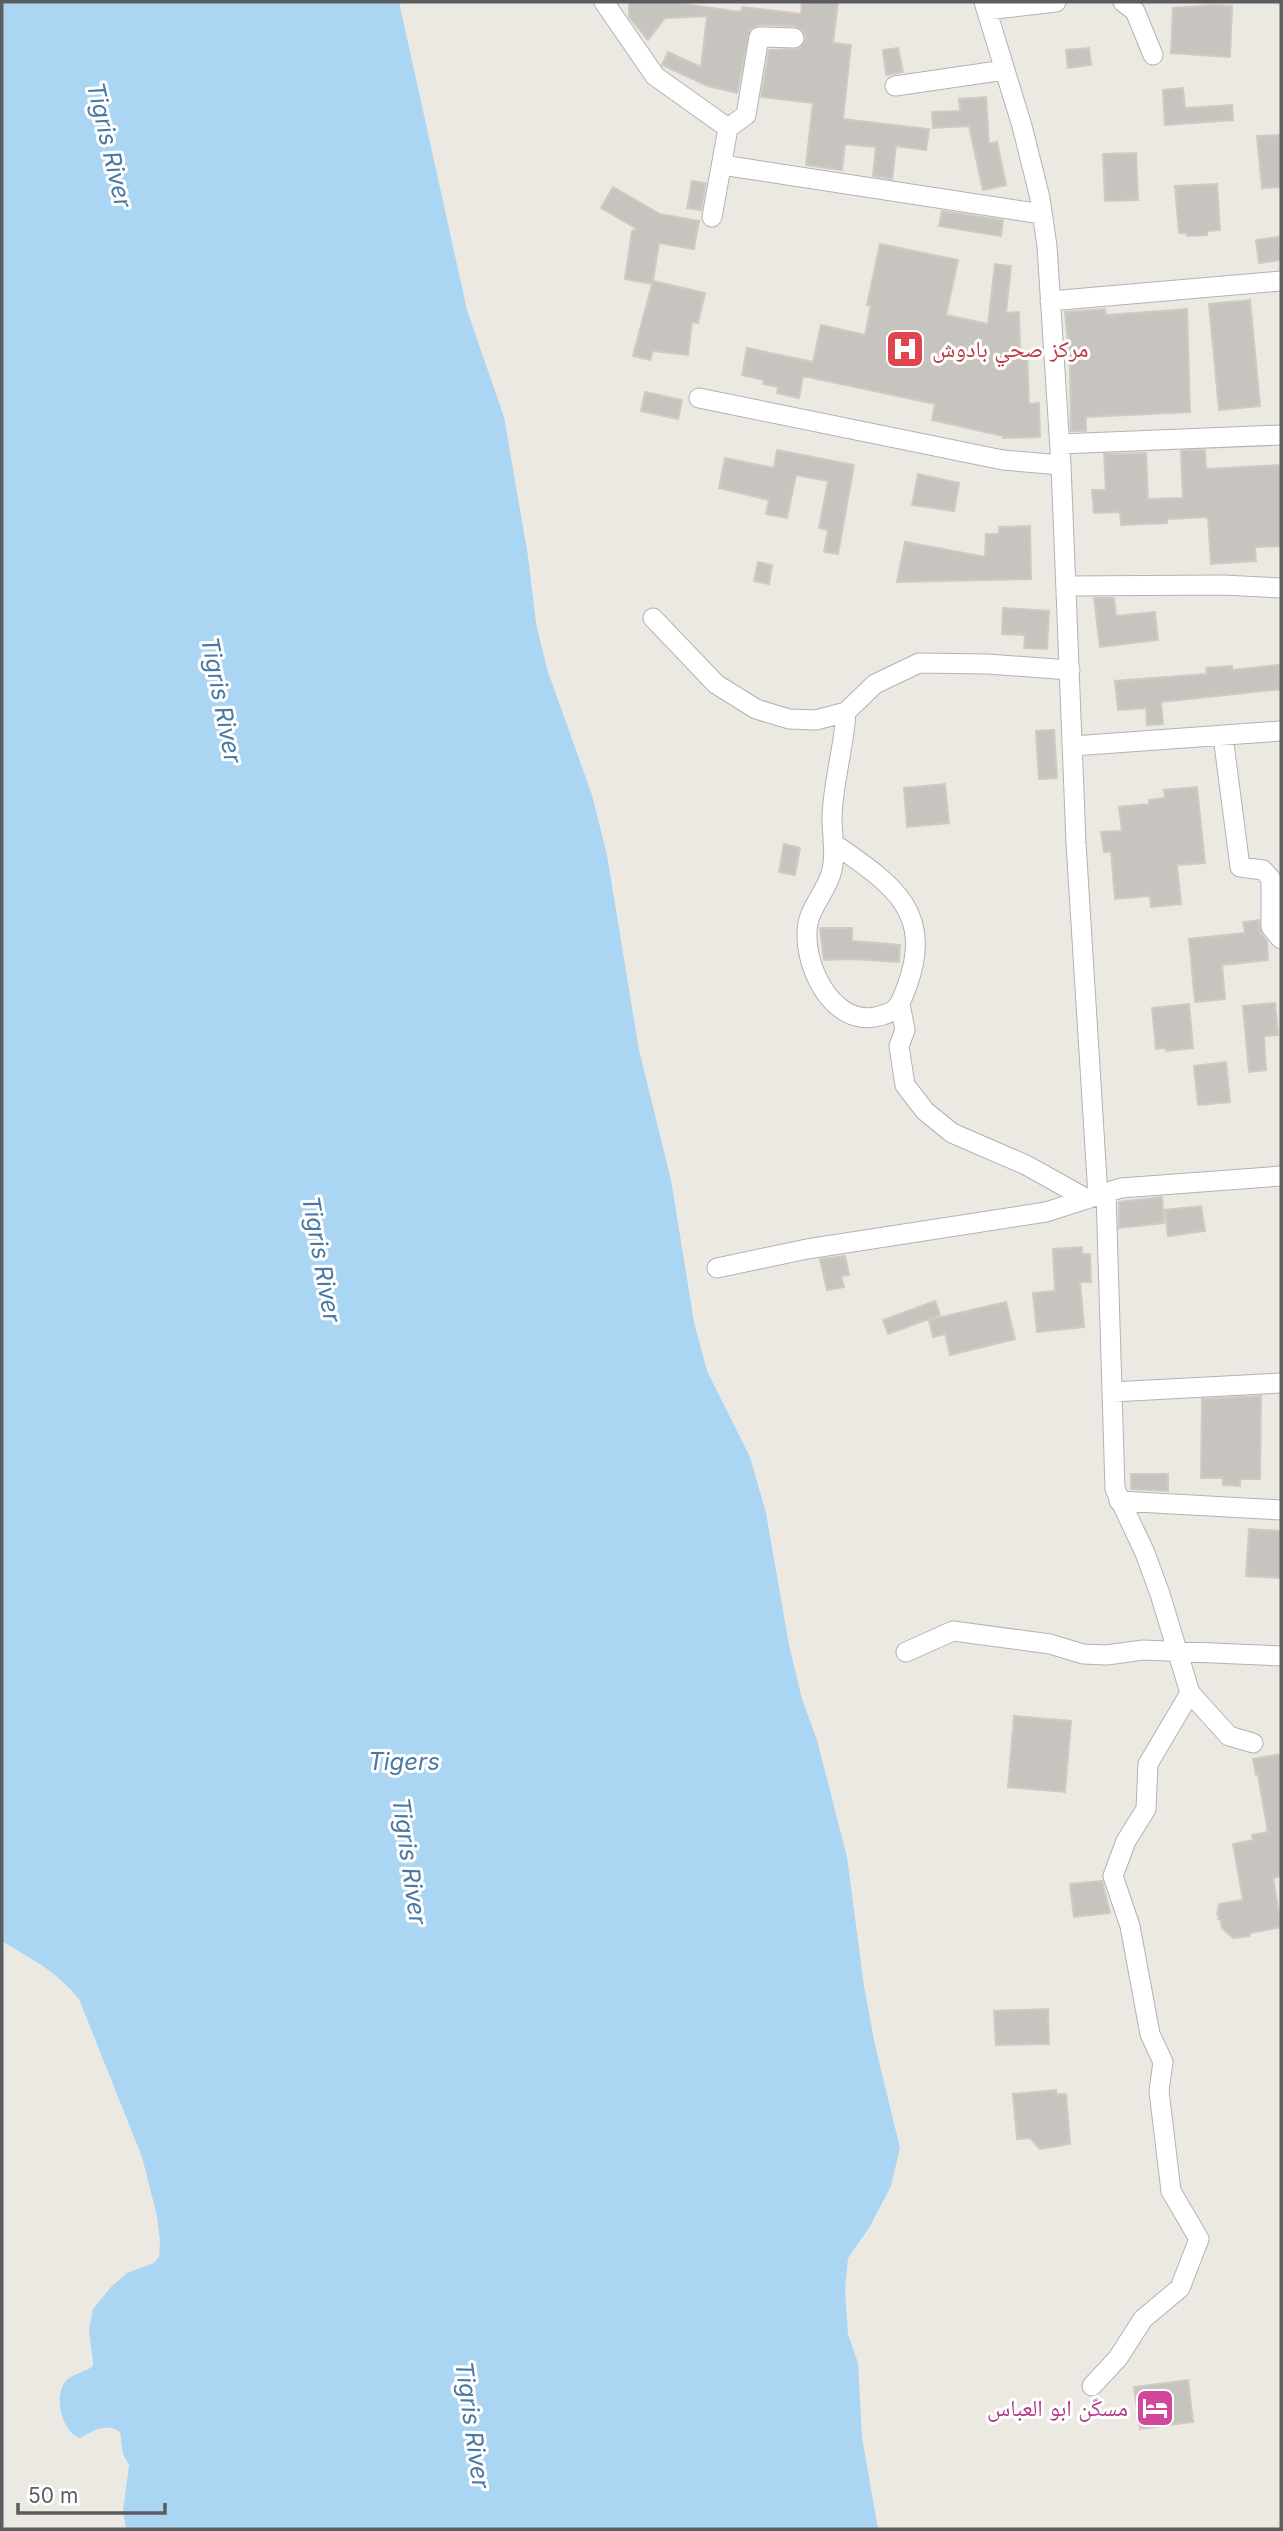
<svg xmlns="http://www.w3.org/2000/svg" width="1283" height="2531" viewBox="0 0 1283 2531" font-family="Inter,'Noto Naskh Arabic',sans-serif">
	<style>
		.water { fill: #aad6f4 }
		.building { fill: #c7c4bf; stroke: #cfcbc2; stroke-width: 2 }
		.lines { fill: none; stroke-linecap: round; stroke-linejoin: round }
		.street-casing { stroke: #b0b3b6; stroke-width: 21 }
		.street { stroke: #fff; stroke-width: 19 }
		.labels { text-anchor: middle; stroke-width: 6; stroke-linejoin: round; paint-order: stroke }
		.health-label { font-size: 23px; fill: #be3a42; stroke: #fff; text-anchor: start }
		.hotel-label { font-size: 23px; fill: #b23c85; stroke: #fff; text-anchor: end }
		.water-label { font-size: 24px; font-style: italic; fill: #4a78a4; stroke: #fff }
	</style>
	<rect width="100%" height="100%" fill="#ece9e2"/>
	<!-- water -->
	<path class="water" d="M 2,2 L 399,2 L 467,310 L 504,417 L 528,556 L 536,623 L 547,669 L 592,795 L 607,855 L 639,1050 L 671,1180 L 694,1322 L 707,1371 L 750,1457 L 766,1513 L 789,1645 L 802,1699 L 817,1740 L 847,1857 L 864,1986 L 875,2045 L 900,2148 L 891,2186 L 869,2228 L 848,2258 L 845,2290 L 848,2334 L 858,2363 L 862,2437 L 878,2529 L 126,2529 L 123,2511 L 129,2465 L 123,2454 L 120,2432 C 106,2422 93,2431 80,2438 C 62,2433 52,2394 67,2380 C 73,2374 84,2372 92,2367 L 93,2363 L 89,2330 L 93,2309 L 111,2287 L 127,2273 L 154,2263 L 159,2257 L 160,2241 L 157,2216 L 142,2157 L 79,1999 C 53,1968 35,1962 2,1941 Z"/>
	<!-- building -->
	<path class="building" d="M 670,2 L 741,12 L 742,7 L 801,14 L 802,2 L 838,2 L 833,43 L 851,45 L 843,119 L 929,129 L 926,150 L 896,146 L 892,179 L 873,176 L 876,147 L 845,144 L 842,170 L 806,165 L 813,103 L 761,97 L 769,50 L 799,49 L 806,39 L 804,32 L 794,26 L 759,25 L 750,29 L 737,93 L 708,86 L 662,65 L 668,52 L 701,67 L 707,16 L 665,18 L 648,40 L 629,17 L 629,3 Z
		M 1213,5 L 1232,6 L 1230,57 L 1171,53 L 1173,8 Z
		M 898,48 L 903,72 L 886,75 L 883,50 Z
		M 1089,48 L 1091,65 L 1068,68 L 1066,50 Z
		M 1183,88 L 1185,108 L 1232,105 L 1233,120 L 1165,125 L 1163,90 Z
		M 986,97 L 989,144 L 997,142 L 1006,185 L 983,190 L 969,126 L 933,128 L 932,112 L 960,111 L 959,99 Z
		M 1281,135 L 1281,187 L 1262,188 L 1257,136 Z
		M 1136,153 L 1138,200 L 1105,201 L 1103,154 Z
		M 692,181 L 706,183 L 701,210 L 687,208 Z
		M 1217,184 L 1220,230 L 1207,231 L 1207,235 L 1187,236 L 1186,233 L 1179,233 L 1175,186 Z
		M 613,187 L 660,214 L 699,221 L 694,249 L 659,243 L 653,281 L 705,293 L 698,323 L 692,322 L 688,355 L 653,351 L 650,360 L 633,356 L 652,284 L 625,279 L 632,231 L 637,229 L 601,208 Z
		M 942,211 L 1003,220 L 1001,236 L 939,226 Z
		M 1279,237 L 1281,260 L 1259,263 L 1256,240 Z
		M 880,244 L 958,260 L 946,315 L 988,324 L 995,264 L 1011,266 L 1006,313 L 1019,312 L 1020,351 L 1027,351 L 1029,404 L 1039,403 L 1040,437 L 1003,438 L 1003,436 L 932,420 L 935,404 L 846,385 L 803,376 L 799,398 L 777,393 L 778,387 L 763,384 L 764,380 L 742,375 L 747,348 L 813,362 L 821,325 L 865,335 L 871,305 L 867,305 Z
		M 1250,300 L 1260,406 L 1219,410 L 1209,304 Z
		M 1105,309 L 1106,315 L 1187,309 L 1190,412 L 1086,417 L 1086,431 L 1071,431 L 1070,366 L 1065,312 Z
		M 645,392 L 682,400 L 678,419 L 641,411 Z
		M 777,450 L 854,465 L 838,554 L 824,552 L 828,530 L 819,528 L 828,481 L 796,475 L 787,518 L 766,514 L 769,500 L 719,488 L 725,458 L 774,468 Z
		M 1205,450 L 1206,469 L 1281,465 L 1281,546 L 1255,547 L 1256,561 L 1211,564 L 1208,517 L 1167,519 L 1167,523 L 1121,525 L 1120,512 L 1094,513 L 1092,490 L 1106,490 L 1104,454 L 1146,453 L 1148,499 L 1183,498 L 1181,451 Z
		M 918,474 L 959,483 L 954,511 L 912,505 Z
		M 1030,526 L 1031,579 L 897,582 L 905,542 L 985,557 L 986,534 L 999,534 L 999,527 Z
		M 758,562 L 772,565 L 769,584 L 754,581 Z
		M 1094,598 L 1114,598 L 1116,616 L 1155,612 L 1158,640 L 1100,647 Z
		M 1003,608 L 1049,611 L 1047,649 L 1024,648 L 1025,635 L 1002,634 Z
		M 1279,665 L 1281,689 L 1161,702 L 1163,724 L 1147,725 L 1146,708 L 1118,710 L 1115,681 L 1207,674 L 1206,668 L 1232,666 L 1232,670 Z
		M 1054,730 L 1057,778 L 1039,779 L 1036,731 Z
		M 945,784 L 949,823 L 907,827 L 904,788 Z
		M 1197,787 L 1205,863 L 1177,865 L 1181,904 L 1151,907 L 1150,896 L 1115,899 L 1111,852 L 1104,852 L 1101,832 L 1122,831 L 1119,807 L 1149,804 L 1149,800 L 1165,798 L 1164,790 Z
		M 784,844 L 800,848 L 795,875 L 779,872 Z
		M 1259,920 L 1261,934 L 1267,941 L 1268,960 L 1222,965 L 1225,999 L 1195,1002 L 1189,939 L 1245,933 L 1243,922 Z
		M 820,928 L 852,928 L 852,941 L 900,945 L 899,962 L 852,959 L 824,960 Z
		M 1275,1003 L 1278,1035 L 1264,1036 L 1266,1070 L 1249,1072 L 1243,1006 Z
		M 1189,1004 L 1193,1048 L 1166,1051 L 1166,1048 L 1156,1049 L 1152,1008 Z
		M 1226,1062 L 1230,1102 L 1198,1105 L 1194,1066 Z
		M 1162,1197 L 1164,1223 L 1119,1228 L 1119,1202 Z
		M 1201,1206 L 1205,1231 L 1168,1236 L 1165,1210 Z
		M 1082,1247 L 1082,1254 L 1090,1254 L 1091,1282 L 1080,1282 L 1084,1327 L 1037,1332 L 1033,1293 L 1055,1291 L 1053,1249 Z
		M 845,1256 L 849,1275 L 841,1276 L 844,1287 L 827,1290 L 820,1259 Z
		M 935,1301 L 940,1315 L 888,1334 L 883,1320 Z
		M 1006,1302 L 1015,1339 L 950,1355 L 945,1334 L 933,1337 L 929,1320 Z
		M 1261,1396 L 1260,1479 L 1240,1479 L 1240,1486 L 1223,1485 L 1223,1478 L 1201,1478 L 1202,1399 Z
		M 1131,1474 L 1168,1474 L 1168,1491 L 1131,1489 Z
		M 1249,1529 L 1281,1531 L 1281,1578 L 1246,1576 Z
		M 1014,1716 L 1071,1721 L 1065,1792 L 1008,1787 Z
		M 1281,1754 L 1281,1876 L 1273,1878 L 1281,1927 L 1250,1933 L 1250,1936 L 1233,1938 L 1222,1928 L 1221,1921 L 1218,1919 L 1219,1917 L 1217,1914 L 1219,1904 L 1243,1900 L 1233,1844 L 1253,1840 L 1252,1835 L 1268,1832 L 1258,1775 L 1256,1775 L 1253,1759 Z
		M 1102,1881 L 1110,1913 L 1074,1917 L 1070,1884 Z
		M 1048,2009 L 1049,2044 L 996,2045 L 994,2011 Z
		M 1056,2090 L 1056,2094 L 1066,2094 L 1070,2144 L 1040,2149 L 1030,2138 L 1017,2139 L 1013,2094 Z
		M 1188,2380 L 1193,2422 L 1140,2429 L 1134,2387 Z"/>
	<g class="lines">
		<defs>
			<path id="street" d="M 604,2 L 655,76 L 728,128 L 712,217
				M 984,2 L 1022,126 L 1040,198 L 1047,246 L 1061,465 L 1076,843 L 1098,1196
				M 1123,2 L 1135,11 L 1153,55
				M 987,10 L 1056,2
				M 895,86 L 1005,70
				M 728,128 L 746,115 L 759,37 L 794,38
				M 722,165 L 1042,214
				M 1050,301 L 1281,281
				M 699,398 L 1003,460 L 1061,465
				M 1060,444 L 1281,435
				M 1067,586 L 1223,585 L 1281,588
				M 653,618 L 716,684 L 756,709 L 789,719 L 816,720 L 846,712 L 875,684 L 919,663 L 987,664 L 1070,670
				M 1223,736 L 1240,867 L 1263,870 L 1271,879 L 1271,927 L 1281,939
				M 1073,746 L 1281,731
				M 833,843 C 890,883 935,910 907,986 C 900,1006 897,1013 875,1017 C 830,1025 801,961 808,923 C 811,906 828,889 832,870 C 836,853 832,835 832,817 C 833,782 844,748 846,712
				M 900,1004 L 905,1030 L 899,1046 L 905,1085 L 925,1111 L 952,1133 L 1026,1165 L 1087,1199
				M 1106,1193 L 1115,1489 L 1145,1553 L 1160,1594 L 1190,1693 L 1229,1736 L 1253,1743
				M 717,1268 L 807,1249 L 1046,1212 L 1121,1188 L 1281,1176
				M 1112,1392 L 1281,1383
				M 1119,1501 L 1281,1510
				M 906,1652 L 953,1631 L 1050,1644 L 1083,1654 L 1107,1655 L 1143,1650 L 1281,1656
				M 1092,2386 L 1118,2358 L 1143,2319 L 1180,2288 L 1199,2239 L 1171,2191 L 1159,2091 L 1163,2062 L 1150,2034 L 1130,1926 L 1113,1876 L 1126,1841 L 1146,1809 L 1148,1764 L 1190,1693"/>
		</defs>
		<!-- street casing -->
		<use href="#street" class="street-casing"/>
		<!-- street -->
		<use href="#street" class="street"/>
	</g>
	<!-- icons -->
	<defs>
		<symbol id="hospital-square" viewBox="-11 -11 22 22"><rect x="-9" y="-9" width="18" height="18" rx="4" fill="#e0444e" stroke="#fff"/><path d="M-5-5h3v3.5h4V-5h3V5h-3V1.5h-4V5h-3Z" fill="#fff"/></symbol>
		<symbol id="hotel-square" viewBox="-11 -11 22 22"><rect x="-9" y="-9" width="18" height="18" rx="4" fill="#d1479c" stroke="#fff"/><path d="M-6-4.5h1.5V1H6V5H4.5V3h-9V5H-6ZM-4 0a1.8 1.8 0 1 1 3.6 0ZM.5 0V-2.5h3Q6-2.5 6 0Z" fill="#fff"/></symbol>
	</defs>
	<g fill-rule="evenodd">
		<use href="#hospital-square" x="883" y="327" width="44" height="44"/>
		<use href="#hotel-square" x="1133" y="2386" width="44" height="44"/>
	</g>
	<g class="labels">
		<!-- health labels -->
		<g class="health-label">
			<text x="932" y="357">مركز صحي بادوش</text>
		</g>
		<!-- hotel labels -->
		<g class="hotel-label">
			<text x="1128" y="2416">مسكّن ابو العباس</text>
		</g>
		<!-- water labels -->
		<g class="water-label">
			<text transform="translate(109 145) rotate(77)" y="8">Tigris River</text>
			<text transform="translate(221 700) rotate(79)" y="8">Tigris River</text>
			<text transform="translate(321 1259) rotate(80)" y="8">Tigris River</text>
			<text x="404" y="1770">Tigers</text>
			<text transform="translate(409 1861) rotate(82)" y="8">Tigris River</text>
			<text transform="translate(472 2425) rotate(82)" y="8">Tigris River</text>
		</g>
	</g>
	<!-- border -->
	<rect width="1283" height="2531" fill="none" stroke="#5b5e61" stroke-width="7"/>
	<!-- scale -->
	<path d="M18 2503v10h147v-10" fill="none" stroke="#5b5e61" stroke-width="3.5"/>
	<text x="28" y="2503" font-size="21" fill="#5b5e61" stroke="#ffffff" stroke-width="5" paint-order="stroke">50 m</text>
</svg>
